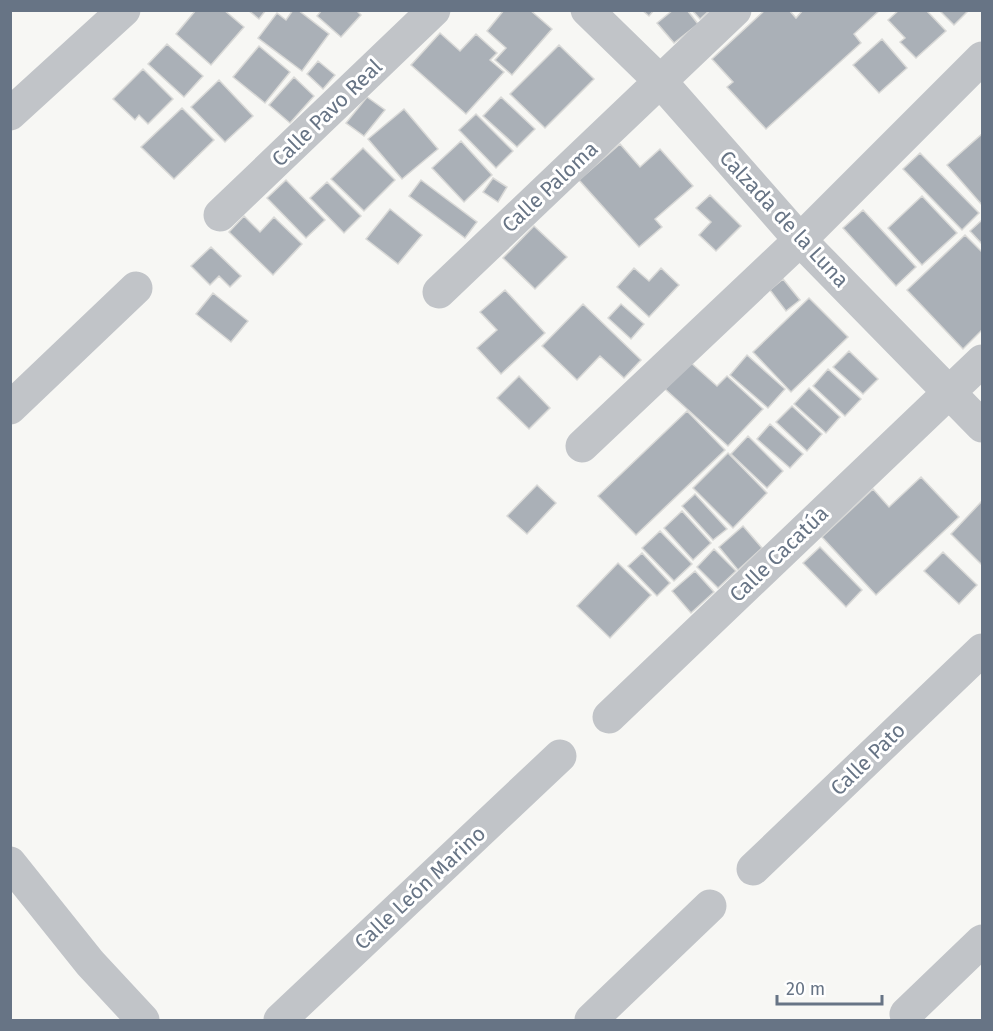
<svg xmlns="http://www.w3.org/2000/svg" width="993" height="1031" viewBox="0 0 993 1031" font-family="'Fira Sans',sans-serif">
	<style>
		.building { fill: #aab0b7; stroke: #d9d9d7; stroke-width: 1.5 }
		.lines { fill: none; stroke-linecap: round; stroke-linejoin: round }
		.minor { stroke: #c1c4c8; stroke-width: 33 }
		.labels { text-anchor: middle; stroke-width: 6; stroke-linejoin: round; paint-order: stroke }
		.street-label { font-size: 21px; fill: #677485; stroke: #fff }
	</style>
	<rect width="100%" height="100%" fill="#f7f7f4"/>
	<!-- building -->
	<path class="building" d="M 196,10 L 224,10 L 244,27 L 211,65 L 176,34 Z
		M 248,10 L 266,10 L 259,19 Z
		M 293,10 L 298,10 L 329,34 L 302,71 L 258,38 L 277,13 L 286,20 Z
		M 322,10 L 356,10 L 361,15 L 341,37 L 317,16 Z
		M 504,10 L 530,10 L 552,29 L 512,75 L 495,60 L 506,48 L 487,31 Z
		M 642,10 L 654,10 L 649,16 Z
		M 673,10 L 687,10 L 698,24 L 674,43 L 657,23 Z
		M 692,10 L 710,10 L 700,19 Z
		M 765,10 L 789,10 L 796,18 L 803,10 L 880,10 L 854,34 L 861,43 L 766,129 L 727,87 L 733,82 L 712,59 Z
		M 899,10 L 926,10 L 946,31 L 916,58 L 900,42 L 905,38 L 888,20 Z
		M 939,10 L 969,10 L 954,25 Z
		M 440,33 L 460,51 L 476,34 L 497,53 L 490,60 L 504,72 L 466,114 L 411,65 Z
		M 882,39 L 907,68 L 879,93 L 853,65 Z
		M 167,44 L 203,76 L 184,97 L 148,64 Z
		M 559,45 L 594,79 L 545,128 L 510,94 Z
		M 259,46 L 290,72 L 265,103 L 233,77 Z
		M 318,61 L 335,75 L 323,89 L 307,74 Z
		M 143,69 L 173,99 L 148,124 L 139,115 L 135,120 L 113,99 Z
		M 294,77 L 314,96 L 290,123 L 269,105 Z
		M 219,80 L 253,116 L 225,142 L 191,107 Z
		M 367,97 L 385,110 L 364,136 L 346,123 Z
		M 501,97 L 535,129 L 517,147 L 483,116 Z
		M 182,108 L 214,140 L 174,179 L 141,147 Z
		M 404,109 L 438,149 L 402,179 L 368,139 Z
		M 476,114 L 513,151 L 496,168 L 459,130 Z
		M 982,134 L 982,205 L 947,165 Z
		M 461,141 L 492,175 L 464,202 L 432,168 Z
		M 620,144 L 640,167 L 660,149 L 693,186 L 655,219 L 662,227 L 639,247 L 579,180 Z
		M 363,148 L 395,180 L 364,211 L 331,179 Z
		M 920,153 L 979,213 L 962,230 L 903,169 Z
		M 493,178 L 507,187 L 498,202 L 483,192 Z
		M 286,180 L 325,220 L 306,238 L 267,198 Z
		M 421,180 L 477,222 L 465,238 L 409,196 Z
		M 327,182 L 361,216 L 344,233 L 310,198 Z
		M 710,195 L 741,226 L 716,251 L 699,235 L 711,222 L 696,208 Z
		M 922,196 L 957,233 L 922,265 L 888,228 Z
		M 390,209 L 422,235 L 398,264 L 366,239 Z
		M 863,210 L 916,267 L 896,286 L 843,228 Z
		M 244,216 L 260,232 L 274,217 L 302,244 L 273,275 L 229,232 Z
		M 982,220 L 982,244 L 970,231 Z
		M 534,226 L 567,257 L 535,289 L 503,258 Z
		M 965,235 L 982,252 L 982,330 L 963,349 L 907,290 Z
		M 211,247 L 241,276 L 230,287 L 219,276 L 210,285 L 191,266 Z
		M 634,268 L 649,281 L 661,268 L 679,285 L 649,317 L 617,287 Z
		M 783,279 L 800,300 L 786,311 L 770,290 Z
		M 505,290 L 545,333 L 501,374 L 477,348 L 497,330 L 480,312 Z
		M 213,293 L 248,321 L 231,342 L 196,314 Z
		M 809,298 L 848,337 L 791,392 L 753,352 Z
		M 583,304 L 641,360 L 624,378 L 600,356 L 577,380 L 542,346 Z
		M 621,304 L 644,324 L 631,339 L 608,318 Z
		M 849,351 L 878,379 L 863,394 L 833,367 Z
		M 747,355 L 785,389 L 768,408 L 730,375 Z
		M 690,362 L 717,386 L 727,376 L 763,409 L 728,446 L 665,389 Z
		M 828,369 L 861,399 L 845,416 L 813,386 Z
		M 519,376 L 550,408 L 529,429 L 497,398 Z
		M 809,388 L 840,417 L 826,433 L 794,404 Z
		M 792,406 L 822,434 L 807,451 L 776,422 Z
		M 687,411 L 725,450 L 636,535 L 598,496 Z
		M 770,424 L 803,454 L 790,468 L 757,439 Z
		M 748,436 L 783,471 L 767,488 L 731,454 Z
		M 728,453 L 767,493 L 733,528 L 693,488 Z
		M 921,477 L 959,517 L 876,595 L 822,537 L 873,489 L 889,507 Z
		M 537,485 L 556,503 L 527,534 L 507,516 Z
		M 695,494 L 727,529 L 713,540 L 682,506 Z
		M 982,501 L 982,565 L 951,534 Z
		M 682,511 L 711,543 L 693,560 L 664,528 Z
		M 743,526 L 762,548 L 738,570 L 719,547 Z
		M 660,531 L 692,564 L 674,581 L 642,548 Z
		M 820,547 L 862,590 L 846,607 L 803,563 Z
		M 714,549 L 736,571 L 718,588 L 697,567 Z
		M 943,552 L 977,585 L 959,604 L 924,571 Z
		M 642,553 L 670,583 L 657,596 L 628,566 Z
		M 618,563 L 651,595 L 610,638 L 577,606 Z
		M 695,571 L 714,592 L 691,613 L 672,591 Z"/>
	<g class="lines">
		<!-- minor -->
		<path class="minor" d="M 587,10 L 661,82 L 800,240 L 982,426
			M 10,114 L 124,10
			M 220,215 L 434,10
			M 439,292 L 735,10
			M 10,408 L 136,288
			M 582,446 L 800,240 L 982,58
			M 609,717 L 982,361
			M 10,863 L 90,963 L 143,1020
			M 753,869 L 982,650
			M 906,1014 L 982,941
			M 280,1020 L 560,756
			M 591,1020 L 710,906"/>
	</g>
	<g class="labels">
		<!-- street labels -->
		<g class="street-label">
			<text transform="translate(327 113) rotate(-44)" y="7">Calle Pavo Real</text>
			<text transform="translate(550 187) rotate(-43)" y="7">Calle Paloma</text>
			<text transform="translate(784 219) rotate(47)" y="7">Calzada de la Luna</text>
			<text transform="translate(779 554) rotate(-44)" y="7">Calle Cacatúa</text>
			<text transform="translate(868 759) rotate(-44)" y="7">Calle Pato</text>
			<text transform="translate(420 888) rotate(-43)" y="7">Calle León Marino</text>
		</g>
	</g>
	<!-- border -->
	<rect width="993" height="1031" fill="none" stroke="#677485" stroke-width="24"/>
	<!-- scale -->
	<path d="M777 995v9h105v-9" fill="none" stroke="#677485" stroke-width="3"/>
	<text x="786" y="995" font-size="18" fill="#677485" stroke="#ffffff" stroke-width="4.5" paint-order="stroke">20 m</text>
</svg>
